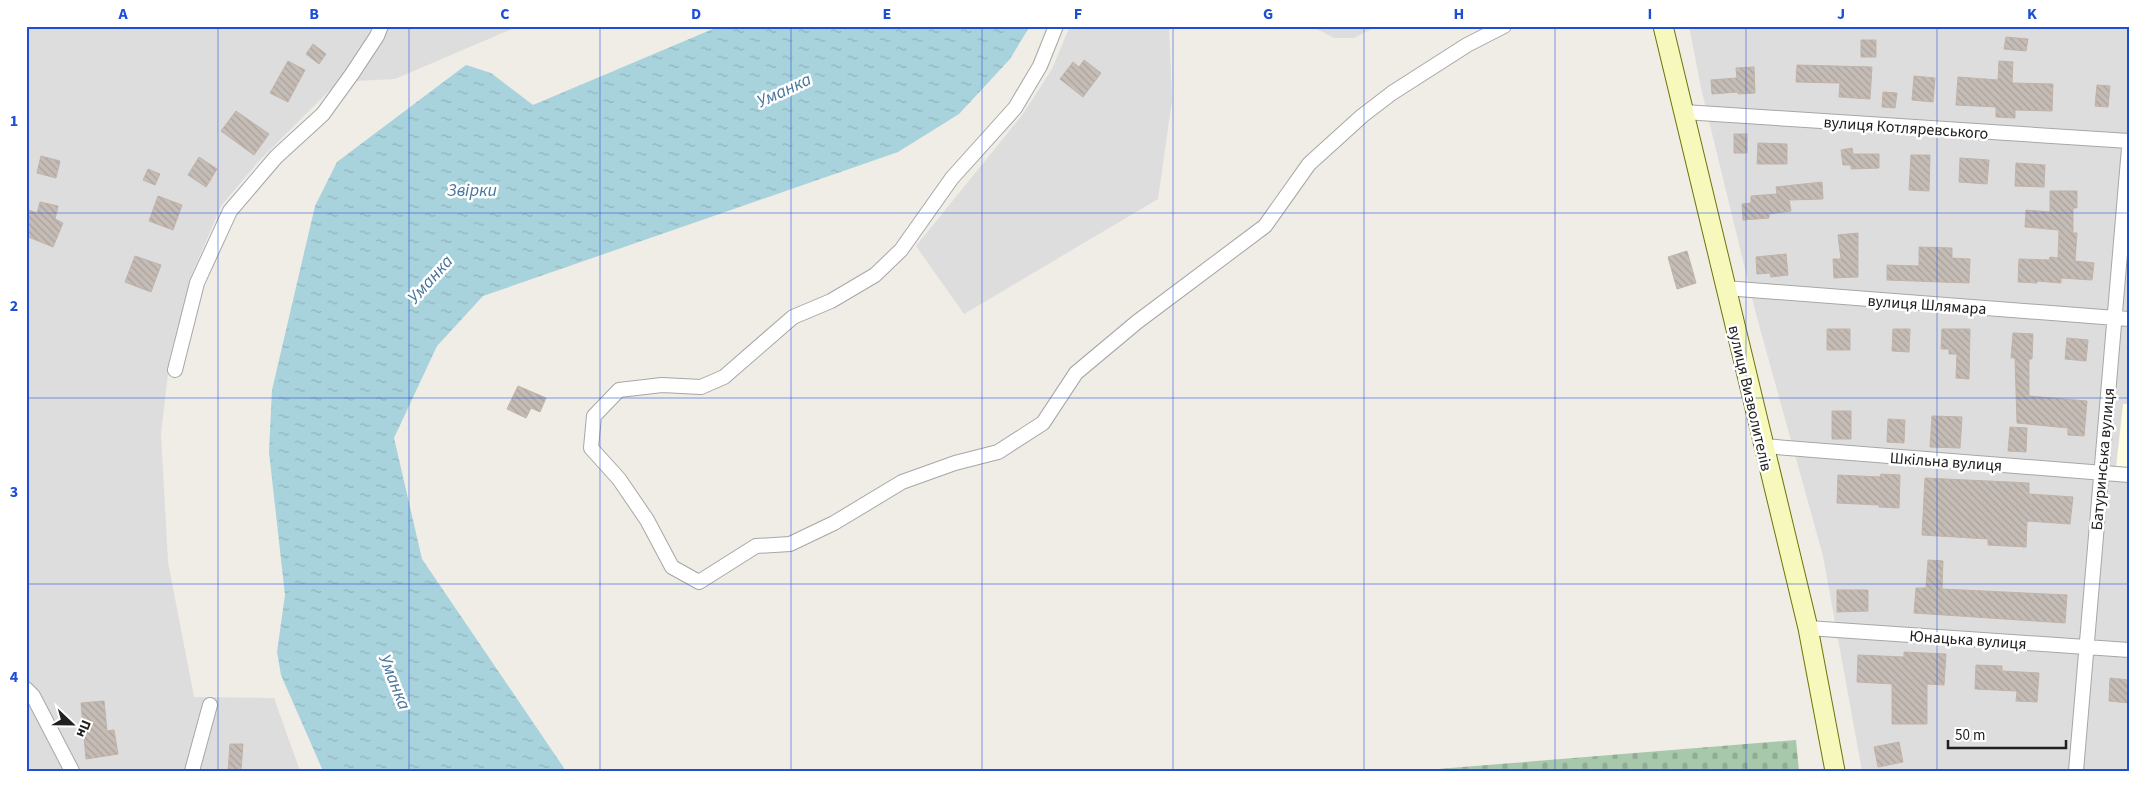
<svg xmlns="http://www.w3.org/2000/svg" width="2155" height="797" viewBox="0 0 2155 797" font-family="'Source Sans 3',sans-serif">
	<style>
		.residential { fill: #dedddd }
		.education { fill: #fefde1 }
		.cemetery { fill: url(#cemetery-stones) }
		.water { fill: url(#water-ripples) }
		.building { fill: url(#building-back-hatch); stroke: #c1b3a9 }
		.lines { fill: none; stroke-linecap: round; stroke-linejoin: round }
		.street-casing { stroke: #a7a7a7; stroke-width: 16 }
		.secondary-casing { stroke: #6d7508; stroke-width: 21 }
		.street { stroke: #fff; stroke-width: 14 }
		.secondary { stroke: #f7f8bc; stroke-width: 19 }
		.grid { fill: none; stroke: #1d4ed8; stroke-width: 1; stroke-opacity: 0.55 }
		.labels { text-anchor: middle; stroke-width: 5; stroke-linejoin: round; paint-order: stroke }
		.street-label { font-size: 16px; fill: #202020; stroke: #fff }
		.water-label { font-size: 18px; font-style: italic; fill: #48769d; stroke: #fff }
		.neatline { fill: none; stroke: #1d4ed8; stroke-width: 2 }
		.grid-label { font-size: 16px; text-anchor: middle; font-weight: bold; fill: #1d4ed8 }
	</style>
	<defs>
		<pattern id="cemetery-stones" width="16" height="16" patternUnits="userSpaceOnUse" patternTransform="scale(1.25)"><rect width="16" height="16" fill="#a8c8ac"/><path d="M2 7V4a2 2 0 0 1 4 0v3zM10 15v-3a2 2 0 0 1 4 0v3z" fill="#90ac94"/></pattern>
		<pattern id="water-ripples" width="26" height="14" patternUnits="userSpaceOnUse" patternTransform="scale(1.25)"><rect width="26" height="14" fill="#a8d2dc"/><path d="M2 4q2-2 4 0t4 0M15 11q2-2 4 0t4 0" fill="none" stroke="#90b4bc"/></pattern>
		<pattern id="building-back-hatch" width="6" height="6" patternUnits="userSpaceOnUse" patternTransform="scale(1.25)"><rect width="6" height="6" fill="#c5bcb6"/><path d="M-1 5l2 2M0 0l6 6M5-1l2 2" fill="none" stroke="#a9a19c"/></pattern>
	</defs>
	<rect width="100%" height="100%" fill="#f0ece6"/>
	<!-- residential -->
	<path class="residential" d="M 26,26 L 519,26 L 395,79 L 338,82 L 258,162 L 221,206 L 192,274 L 170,356 L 161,434 L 168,562 L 194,697 L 274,698 L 300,771 L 26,771 Z
		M 1070,26 L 1169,26 L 1172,100 L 1158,199 L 964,314 L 916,246 L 1023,114 L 1052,69 Z
		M 1311,26 L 1378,26 L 1354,38 L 1334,38 Z
		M 1689,26 L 2129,26 L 2129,771 L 1862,771 L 1823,556 L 1756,314 L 1701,88 Z"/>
	<!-- education -->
	<path class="education" d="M 2123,404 L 2129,404 L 2129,469 L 2116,468 Z"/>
	<!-- cemetery -->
	<path class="cemetery" d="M 1796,740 L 1799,771 L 1426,770 Z"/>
	<!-- water -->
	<path class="water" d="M 720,26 L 1030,26 L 1010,59 L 959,114 L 898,152 L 483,296 L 437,346 L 394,438 L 422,559 L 566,771 L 323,771 L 281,675 L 277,652 L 285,595 L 269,452 L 272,390 L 315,206 L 337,162 L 466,65 L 491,73 L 533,105 Z"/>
	<!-- building -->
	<path class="building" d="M 2006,37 L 2028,39 L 2026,51 L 2004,49 Z
		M 1861,40 L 1876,40 L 1876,57 L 1861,57 Z
		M 313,44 L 326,54 L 319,64 L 306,54 Z
		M 1084,60 L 1101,73 L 1083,97 L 1060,79 L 1073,62 L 1079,67 Z
		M 288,61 L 305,70 L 288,102 L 270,93 Z
		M 1999,61 L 2013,62 L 2012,83 L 2053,84 L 2052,111 L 2015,110 L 2015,118 L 1996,117 L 1996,107 L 1956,105 L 1958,77 L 1998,80 Z
		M 1797,65 L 1872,67 L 1870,99 L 1839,97 L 1840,83 L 1796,82 Z
		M 1754,67 L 1755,93 L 1738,94 L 1738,92 L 1712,94 L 1711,80 L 1737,78 L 1736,68 Z
		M 1914,76 L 1935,78 L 1933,102 L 1912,100 Z
		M 2097,85 L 2110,86 L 2108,107 L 2095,106 Z
		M 1883,92 L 1897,93 L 1895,108 L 1882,107 Z
		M 236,111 L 269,134 L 254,155 L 221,131 Z
		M 1734,134 L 1747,134 L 1747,153 L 1734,153 Z
		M 1758,143 L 1787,144 L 1787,164 L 1757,164 Z
		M 1852,148 L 1853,154 L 1879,154 L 1879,168 L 1851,169 L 1851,165 L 1843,165 L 1841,150 Z
		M 1911,155 L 1930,155 L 1929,191 L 1909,190 Z
		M 41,156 L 60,161 L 56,178 L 37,173 Z
		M 199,157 L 217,169 L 206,187 L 188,175 Z
		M 1960,158 L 1989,160 L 1987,184 L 1959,182 Z
		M 2016,163 L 2045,165 L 2044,187 L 2015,186 Z
		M 148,169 L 160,174 L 155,185 L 143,180 Z
		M 1822,182 L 1823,199 L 1789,200 L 1791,211 L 1769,214 L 1769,218 L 1743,220 L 1742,204 L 1751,203 L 1751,196 L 1777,194 L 1776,187 Z
		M 2050,191 L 2077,191 L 2077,208 L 2073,208 L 2073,233 L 2077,233 L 2075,261 L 2094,263 L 2092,280 L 2061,278 L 2061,283 L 2037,281 L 2037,283 L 2018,282 L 2019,259 L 2049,260 L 2050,257 L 2058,258 L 2059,230 L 2025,227 L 2026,210 L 2050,212 Z
		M 158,196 L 182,205 L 173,230 L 149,221 Z
		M 40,202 L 58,206 L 55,219 L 63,223 L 53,247 L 26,236 L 26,209 L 37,213 Z
		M 1858,233 L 1858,277 L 1834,278 L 1833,259 L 1841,259 L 1838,235 Z
		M 1919,247 L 1952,248 L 1952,258 L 1970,259 L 1969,283 L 1887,280 L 1887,265 L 1919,266 Z
		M 1687,251 L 1696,283 L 1677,289 L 1668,257 Z
		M 1786,254 L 1788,275 L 1771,277 L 1770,273 L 1757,274 L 1756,257 Z
		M 135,256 L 161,265 L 151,292 L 125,282 Z
		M 1827,329 L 1850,329 L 1850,350 L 1827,350 Z
		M 1893,329 L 1910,329 L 1909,352 L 1892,351 Z
		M 1942,329 L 1970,329 L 1969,379 L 1956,378 L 1957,354 L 1949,354 L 1949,349 L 1941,349 Z
		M 2013,333 L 2033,334 L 2032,359 L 2029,359 L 2029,396 L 2087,401 L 2084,436 L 2068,435 L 2068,428 L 2017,423 L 2015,358 L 2011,358 Z
		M 2067,338 L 2088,340 L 2086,361 L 2065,359 Z
		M 518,386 L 546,398 L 540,412 L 531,408 L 526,418 L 507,409 Z
		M 1832,411 L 1851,411 L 1851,439 L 1832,439 Z
		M 1932,416 L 1962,417 L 1960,448 L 1930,447 Z
		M 1888,419 L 1905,420 L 1904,443 L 1887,442 Z
		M 2010,427 L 2027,428 L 2026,452 L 2008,451 Z
		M 1881,474 L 1900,475 L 1899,508 L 1879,507 L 1879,505 L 1837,503 L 1838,475 L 1880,477 Z
		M 1925,478 L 2029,483 L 2029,494 L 2073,497 L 2070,524 L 2027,521 L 2026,547 L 1988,545 L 1988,539 L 1922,535 Z
		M 1928,560 L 1943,561 L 1942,589 L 2067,595 L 2065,623 L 1914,613 L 1916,588 L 1926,588 Z
		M 1837,590 L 1868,590 L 1868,611 L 1837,612 Z
		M 1904,652 L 1946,654 L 1944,685 L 1927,684 L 1927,724 L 1892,724 L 1892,684 L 1857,682 L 1858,655 L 1904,657 Z
		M 1976,665 L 2002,666 L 2002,671 L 2039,673 L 2037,702 L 2016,701 L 2017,691 L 1975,689 Z
		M 2110,678 L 2129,680 L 2129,703 L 2109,701 Z
		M 104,701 L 107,731 L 114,730 L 118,754 L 86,759 L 81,703 Z
		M 1899,742 L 1903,762 L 1878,767 L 1874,747 Z
		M 230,744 L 243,744 L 241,771 L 228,771 Z"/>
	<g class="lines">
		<defs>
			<path id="street" d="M 1056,26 L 1040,66 L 1015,108 L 952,178 L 901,250 L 875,275 L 831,301 L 793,317 L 724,377 L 701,387 L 662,385 L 619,390 L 594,416 L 591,448 L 619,479 L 647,520 L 672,567 L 699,582 L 756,546 L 790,544 L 834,523 L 902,482 L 955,463 L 998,452 L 1043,423 L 1076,373 L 1137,322 L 1265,226 L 1309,164 L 1362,116 L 1392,93 L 1467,45 L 1504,26
				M 1684,112 L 2129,141
				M 1725,288 L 2129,319
				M 175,370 L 197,283 L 230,211 L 276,157 L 323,114 L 352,74 L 377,36 L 381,26
				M 1763,446 L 2129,475
				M 1808,628 L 2129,650
				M 26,689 L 33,696 L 72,771
				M 192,771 L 210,705
				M 2076,771 L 2129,148"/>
			<path id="secondary" d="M 1663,26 L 1808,628 L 1835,771"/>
		</defs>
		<!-- street casing -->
		<use href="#street" class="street-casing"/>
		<!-- secondary casing -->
		<use href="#secondary" class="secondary-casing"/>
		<!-- street -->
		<use href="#street" class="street"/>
		<!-- secondary -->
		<use href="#secondary" class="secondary"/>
	</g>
	<!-- grid -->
	<path class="grid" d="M 218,26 L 218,771M 409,26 L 409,771M 600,26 L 600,771M 791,26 L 791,771M 982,26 L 982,771M 1173,26 L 1173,771M 1364,26 L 1364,771M 1555,26 L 1555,771M 1746,26 L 1746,771M 1937,26 L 1937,771M 26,213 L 2129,213M 26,398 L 2129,398M 26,584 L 2129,584"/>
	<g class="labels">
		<!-- street labels -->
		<g class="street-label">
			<text transform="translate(1906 127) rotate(4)" y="6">вулиця Котляревського</text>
			<text transform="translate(1927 304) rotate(4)" y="6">вулиця Шлямара</text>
			<text transform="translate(1751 398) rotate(77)" y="6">вулиця Визволителів</text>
			<text transform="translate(2102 459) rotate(-85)" y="6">Батуринська вулиця</text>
			<text transform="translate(1946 461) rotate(4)" y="6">Шкільна вулиця</text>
			<text transform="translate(1968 639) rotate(4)" y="6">Юнацька вулиця</text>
		</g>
		<!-- water labels -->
		<g class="water-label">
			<text transform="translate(784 90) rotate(-25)" y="6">Уманка</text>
			<text x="472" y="196">Звірки</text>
			<text transform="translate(430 279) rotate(-48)" y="6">Уманка</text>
			<text transform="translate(395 682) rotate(68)" y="6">Уманка</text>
		</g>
	</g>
	<!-- border -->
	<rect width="2155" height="797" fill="none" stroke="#ffffff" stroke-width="55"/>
	<!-- north arrow -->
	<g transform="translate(72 724) rotate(112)" stroke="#ffffff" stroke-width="4" paint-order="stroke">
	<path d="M0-4L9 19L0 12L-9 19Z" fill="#202020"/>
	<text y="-8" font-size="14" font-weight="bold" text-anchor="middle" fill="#202020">Пн</text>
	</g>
	<!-- scale -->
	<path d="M1948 740v8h118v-8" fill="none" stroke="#202020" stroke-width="2.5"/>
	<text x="1955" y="740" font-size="15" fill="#202020" stroke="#ffffff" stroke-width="4" paint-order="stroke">50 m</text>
	<rect x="28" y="28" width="2100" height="742" class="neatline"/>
	<g class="grid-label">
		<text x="123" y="19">A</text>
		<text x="314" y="19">B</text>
		<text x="505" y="19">C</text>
		<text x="696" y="19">D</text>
		<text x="887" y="19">E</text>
		<text x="1078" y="19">F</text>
		<text x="1268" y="19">G</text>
		<text x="1459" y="19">H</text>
		<text x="1650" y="19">I</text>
		<text x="1841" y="19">J</text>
		<text x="2032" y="19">K</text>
		<text x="14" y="126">1</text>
		<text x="14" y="311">2</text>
		<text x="14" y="497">3</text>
		<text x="14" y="682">4</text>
	</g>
</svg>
